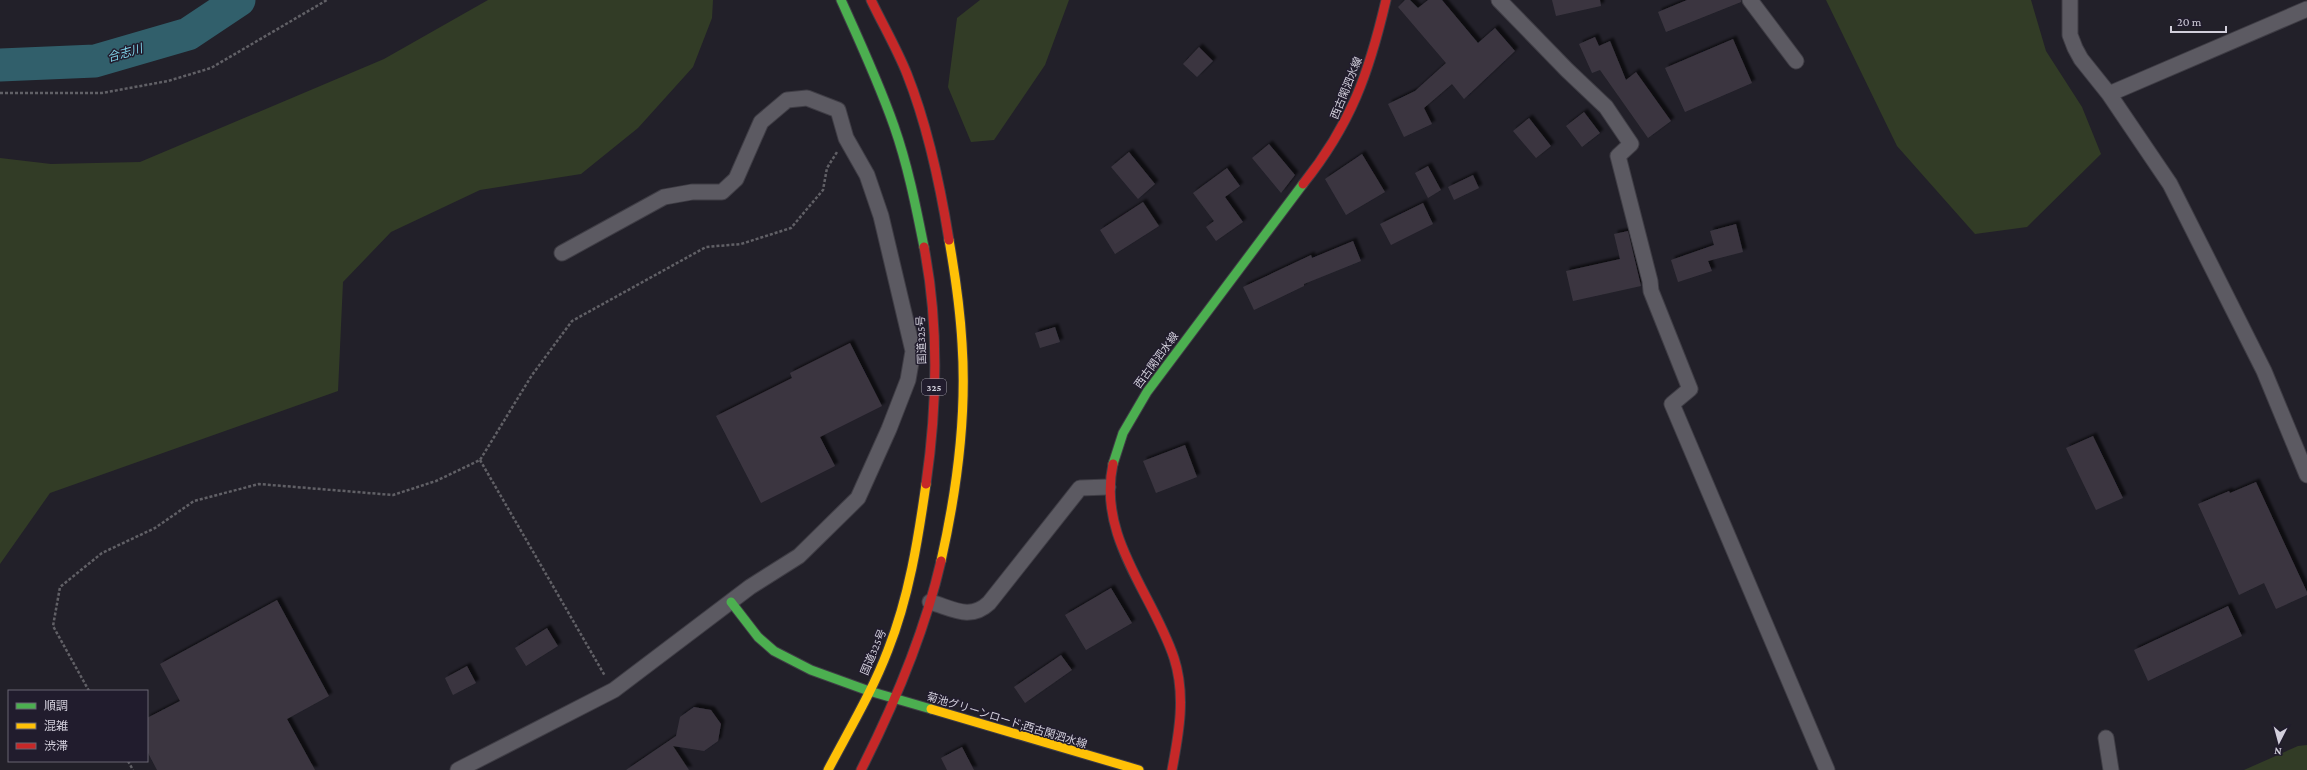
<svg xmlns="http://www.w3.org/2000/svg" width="2307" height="770" viewBox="0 0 2307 770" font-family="'Crimson Pro','Noto Sans JP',serif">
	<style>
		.green { fill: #323c26 }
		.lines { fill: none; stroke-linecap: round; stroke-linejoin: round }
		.river { stroke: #315f6b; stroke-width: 33 }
		.building { fill: #3b3640; filter: url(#shadow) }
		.street-casing { stroke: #3f3d45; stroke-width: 17 }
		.fast-casing { stroke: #3f3d45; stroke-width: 11 }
		.slow-casing { stroke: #3f3d45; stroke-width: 11 }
		.jam-casing { stroke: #3f3d45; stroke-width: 11 }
		.path { stroke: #616066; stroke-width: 2.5; stroke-dasharray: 3 2; stroke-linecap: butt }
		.street { stroke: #5c5a62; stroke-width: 15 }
		.fast { stroke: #4caf50; stroke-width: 9 }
		.slow { stroke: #ffc107; stroke-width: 9 }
		.jam { stroke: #c62828; stroke-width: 9 }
		.labels { text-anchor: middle; stroke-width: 3; stroke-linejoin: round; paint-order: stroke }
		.shield { fill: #211c2d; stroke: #9d99a7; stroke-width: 1 }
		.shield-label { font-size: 10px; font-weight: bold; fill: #d2cfdb }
		.street-label { font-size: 11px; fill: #d2cfdb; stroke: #211c2d }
		.water-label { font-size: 12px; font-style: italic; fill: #7fd3e9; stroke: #211c2d }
	</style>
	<defs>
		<filter id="shadow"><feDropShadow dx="3.5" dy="-3.5" stdDeviation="1" flood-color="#0009"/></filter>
	</defs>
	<rect width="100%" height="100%" fill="#222029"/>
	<!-- green -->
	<path class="green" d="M 488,0 L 713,0 L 712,18 L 693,67 L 638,128 L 581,174 L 480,190 L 391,232 L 343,282 L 338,391 L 50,493 L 0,564 L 0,158 L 51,164 L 140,162 L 384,59 Z
		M 980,0 L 1069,0 L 1045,65 L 994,140 L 971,142 L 948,87 L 957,18 Z
		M 1826,0 L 2031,0 L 2046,51 L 2082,107 L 2101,154 L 2027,227 L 1975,234 L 1897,146 Z
		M 2307,745 L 2307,770 L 2244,770 L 2298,746 Z"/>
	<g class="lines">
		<!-- river -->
		<path class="river" d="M 0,65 L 95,61 L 188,34 L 239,0"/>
	</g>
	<!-- building -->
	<path class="building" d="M 1405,0 L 1410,0 L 1418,8 L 1428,0 L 1442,0 L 1478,43 L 1495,28 L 1515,51 L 1464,99 L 1452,84 L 1424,108 L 1432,124 L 1404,137 L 1388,104 L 1415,91 L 1446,63 L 1398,7 Z
		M 1552,0 L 1600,0 L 1601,6 L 1556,16 Z
		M 1687,0 L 1741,0 L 1741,2 L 1666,32 L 1658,12 Z
		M 1595,37 L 1599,46 L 1610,41 L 1626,80 L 1636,72 L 1671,121 L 1648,138 L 1600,70 L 1592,73 L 1579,44 Z
		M 1733,39 L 1752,83 L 1685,112 L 1665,68 Z
		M 1199,47 L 1213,61 L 1197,77 L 1183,64 Z
		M 1584,112 L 1600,133 L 1582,147 L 1566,126 Z
		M 1529,118 L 1551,146 L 1536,158 L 1513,131 Z
		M 1269,144 L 1295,175 L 1281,193 L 1252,158 Z
		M 1129,152 L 1155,184 L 1138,199 L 1111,167 Z
		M 1362,154 L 1385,192 L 1346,215 L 1325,179 Z
		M 1428,166 L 1441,190 L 1428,198 L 1415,173 Z
		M 1227,168 L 1240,186 L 1225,197 L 1243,222 L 1216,241 L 1206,227 L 1214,221 L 1193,193 Z
		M 1473,175 L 1479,188 L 1454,200 L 1448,187 Z
		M 1143,202 L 1159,226 L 1115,254 L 1100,230 Z
		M 1423,203 L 1433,224 L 1391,245 L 1380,224 Z
		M 1736,224 L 1743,252 L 1708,261 L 1712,271 L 1678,282 L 1671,260 L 1714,245 L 1710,231 Z
		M 1628,231 L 1641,286 L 1573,301 L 1566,271 L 1620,259 L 1614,234 Z
		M 1353,241 L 1361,261 L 1304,284 L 1304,286 L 1254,310 L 1243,287 L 1311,255 L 1312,258 Z
		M 1055,327 L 1060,342 L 1040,348 L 1035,333 Z
		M 850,343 L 882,406 L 820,437 L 835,466 L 761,503 L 716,416 L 792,378 L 790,373 Z
		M 2093,436 L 2123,498 L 2096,510 L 2066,448 Z
		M 1185,445 L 1197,477 L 1156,493 L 1143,461 Z
		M 2256,482 L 2307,592 L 2307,595 L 2276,609 L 2264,583 L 2239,595 L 2198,504 L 2229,491 L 2230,493 Z
		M 1111,588 L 1132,623 L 1086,650 L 1065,615 Z
		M 277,600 L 329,696 L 287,719 L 315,770 L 157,770 L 147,751 L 147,718 L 180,701 L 160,664 Z
		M 2228,606 L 2242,636 L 2148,681 L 2134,650 Z
		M 547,628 L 558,646 L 526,666 L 515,648 Z
		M 1061,655 L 1072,670 L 1025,703 L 1014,687 Z
		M 467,666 L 476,683 L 453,695 L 445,678 Z
		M 694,707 L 711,710 L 721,724 L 718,741 L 704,751 L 673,746 L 689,770 L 626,770 L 676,736 L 680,717 Z
		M 962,747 L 974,770 L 947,770 L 941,758 Z"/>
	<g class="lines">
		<defs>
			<path id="street" d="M 1499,0 L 1567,70 L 1606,107 L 1631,144 L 1618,156 L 1650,281 L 1651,291 L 1690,389 L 1672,404 L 1827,770
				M 1750,0 L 1796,61
				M 2070,0 L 2070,35 L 2075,48 L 2081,59 L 2109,94 L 2170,184 L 2264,371 L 2307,475
				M 2109,94 L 2307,9
				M 930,602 C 952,608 970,621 989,603 L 1080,488 L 1108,487
				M 2106,738 L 2111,770
				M 458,770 L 614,690 L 750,587 L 799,556 L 858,498 L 889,429 L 908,380 L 913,351 L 881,216 L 867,175 L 846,138 L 838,110 L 807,98 L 787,100 L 761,122 L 736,179 L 722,192 L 692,192 L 664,197 L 562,253"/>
			<path id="fast" d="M 841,0 C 860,42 879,83 894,126 C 908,166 916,207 924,247
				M 1113,464 L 1123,433 L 1147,392 L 1303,184
				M 731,602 L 758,637 L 774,651 L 811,670 L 869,691 L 931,709"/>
			<path id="slow" d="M 941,561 C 957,490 967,416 962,343 C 960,308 955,274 949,240
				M 931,709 L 1139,770
				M 828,770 C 849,730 872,692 888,650 C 909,597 918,540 926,484"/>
			<path id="jam" d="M 871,0 C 883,25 897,49 907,74 C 928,127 940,184 949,240
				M 1303,184 C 1351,124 1369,73 1386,0
				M 924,247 C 939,324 937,407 926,484
				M 1113,464 C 1097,537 1153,594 1174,658 C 1186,695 1179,733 1172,770
				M 861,770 C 895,703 924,635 941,561"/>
		</defs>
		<!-- street casing -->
		<use href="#street" class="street-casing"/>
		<!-- fast casing -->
		<use href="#fast" class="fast-casing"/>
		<!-- slow casing -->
		<use href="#slow" class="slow-casing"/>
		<!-- jam casing -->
		<use href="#jam" class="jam-casing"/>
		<!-- path -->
		<path class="path" d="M 0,93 L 102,93 L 168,81 L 211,68 L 327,0
			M 480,460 L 605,676
			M 89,691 L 53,626 L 60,587 L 102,553 L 155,528 L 194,501 L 259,484 L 393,495 L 436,481 L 480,460 L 532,375 L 572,321 L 706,247 L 741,244 L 791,228 L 823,190 L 827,168 L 837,152
			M 128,761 L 133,770"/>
		<!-- street -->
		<use href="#street" class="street"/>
		<!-- fast -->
		<use href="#fast" class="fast"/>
		<!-- slow -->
		<use href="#slow" class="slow"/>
		<!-- jam -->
		<use href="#jam" class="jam"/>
	</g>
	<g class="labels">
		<!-- shield labels -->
		<rect class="shield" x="922" y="379" width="24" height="16" rx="3"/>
		<g class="shield-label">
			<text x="934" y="391">325</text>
		</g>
		<!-- street labels -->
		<g class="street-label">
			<text transform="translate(1346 88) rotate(-68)" y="4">西古閑泗水線</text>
			<text transform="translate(921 340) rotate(-92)" y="4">国道325号</text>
			<text transform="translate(1156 360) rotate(-54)" y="4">西古閑泗水線</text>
			<text transform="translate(873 652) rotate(-67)" y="4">国道325号</text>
			<text transform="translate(1007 720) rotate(17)" y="4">菊池グリーンロード;西古閑泗水線</text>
		</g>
		<!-- water labels -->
		<g class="water-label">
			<text transform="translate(125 53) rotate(-16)" y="4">合志川</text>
		</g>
	</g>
	<!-- legend -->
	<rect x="8" y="690" width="140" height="72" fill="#211c2d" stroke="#686473"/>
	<rect x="16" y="703" width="20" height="6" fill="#4caf50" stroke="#686473"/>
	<text x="44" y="710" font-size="12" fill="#d2cfdb">順調</text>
	<rect x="16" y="723" width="20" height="6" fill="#ffc107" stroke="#686473"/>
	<text x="44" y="730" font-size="12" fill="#d2cfdb">混雑</text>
	<rect x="16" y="743" width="20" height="6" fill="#c62828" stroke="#686473"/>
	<text x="44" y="750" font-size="12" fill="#d2cfdb">渋滞</text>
	<!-- north arrow -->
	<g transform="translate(2279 742) rotate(186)" stroke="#211c2d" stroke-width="3" paint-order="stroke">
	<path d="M0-3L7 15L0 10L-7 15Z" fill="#d2cfdb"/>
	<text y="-6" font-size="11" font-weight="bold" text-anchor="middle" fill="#d2cfdb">N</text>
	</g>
	<!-- scale -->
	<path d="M2171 26v6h55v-6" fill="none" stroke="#d2cfdb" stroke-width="2"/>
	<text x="2177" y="26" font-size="12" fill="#d2cfdb" stroke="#211c2d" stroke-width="3" paint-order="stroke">20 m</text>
</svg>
